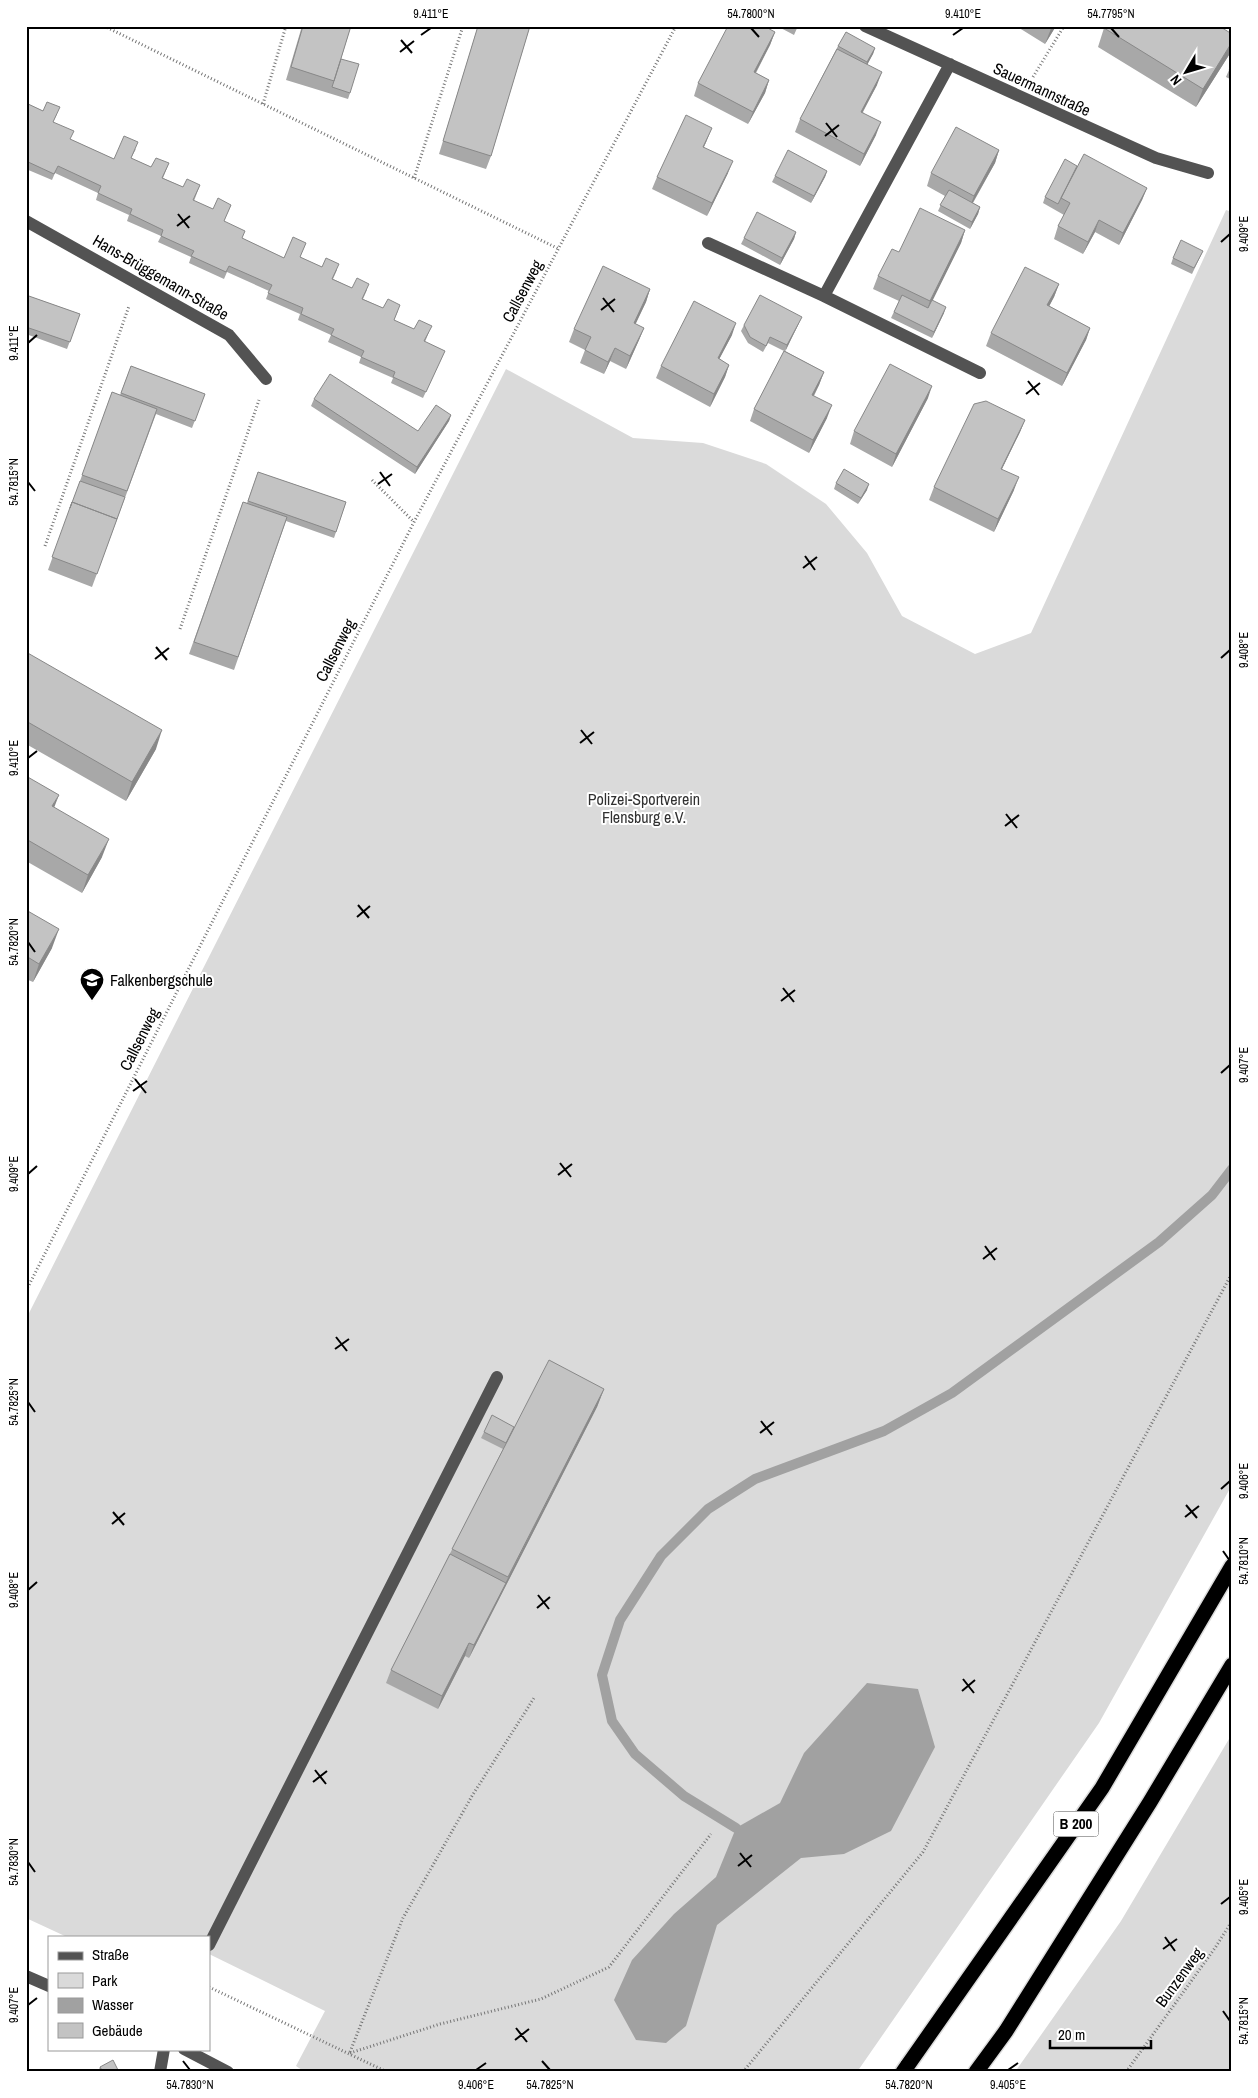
<svg xmlns="http://www.w3.org/2000/svg" width="1258" height="2098" viewBox="0 0 1258 2098" font-family="'Archivo Narrow',sans-serif">
	<style>
		.green { fill: #dadada }
		.water { fill: #a1a1a1 }
		.lines { fill: none; stroke-linecap: round; stroke-linejoin: round }
		.stream { stroke: #a1a1a1; stroke-width: 10 }
		.highway-casing { stroke: #dbdbdb; stroke-width: 18 }
		.path { stroke: #757575; stroke-width: 3; stroke-dasharray: 1 2.5; stroke-linecap: butt }
		.minor { stroke: #535353; stroke-width: 12 }
		.highway { stroke: #000; stroke-width: 15 }
		.wall { fill: #a8a8a8 }
		.shaded-wall { fill: #888 }
		.building { fill: #c3c3c3; stroke: #888 }
		.ticks { fill: none; stroke: #000; stroke-width: 2 }
		.labels { text-anchor: middle; stroke-width: 4; stroke-linejoin: round; paint-order: stroke }
		.shield { fill: #fff; stroke: #4c4c4c; stroke-width: 1 }
		.shield-label { font-size: 15px; font-weight: bold; fill: #000 }
		.street-label { font-size: 16px; fill: #000; stroke: #fff }
		.park-label { font-size: 16px; fill: #313131; stroke: #fff }
		.poi-label { font-size: 16px; fill: #000; stroke: #fff; text-anchor: start }
		.neatline { fill: none; stroke: #000; stroke-width: 2 }
		.ticks-label { font-size: 12px; text-anchor: middle; fill: #000 }
	</style>
	<rect width="100%" height="100%" fill="#fff"/>
	<!-- green -->
	<path class="green" d="M 1226,210 L 1232,212 L 1232,1485 L 1099,1723 L 857,2072 L 305,2072 L 296,2066 L 325,2011 L 209,1954 L 209,1937 L 67,1937 L 26,1918 L 26,1319 L 506,369 L 633,438 L 703,443 L 766,464 L 826,504 L 867,553 L 902,616 L 975,654 L 1031,633 Z
		M 1232,1734 L 1232,2072 L 1015,2072 L 1121,1921 Z"/>
	<!-- water -->
	<path class="water" d="M 867,1683 L 918,1689 L 935,1747 L 891,1831 L 844,1854 L 801,1858 L 717,1925 L 686,2026 L 666,2043 L 636,2040 L 614,2000 L 632,1960 L 674,1914 L 716,1877 L 736,1828 L 780,1803 L 804,1753 Z"/>
	<g class="lines">
		<!-- stream -->
		<path class="stream" d="M 736,1828 L 684,1796 L 635,1754 L 612,1721 L 602,1675 L 620,1620 L 661,1556 L 708,1509 L 755,1479 L 884,1431 L 952,1393 L 1159,1242 L 1212,1195 L 1232,1169"/>
		<defs>
			<path id="highway" d="M 903,2072 L 1102,1788 L 1232,1566
				M 976,2072 L 1006,2031 L 1150,1802 L 1232,1665"/>
		</defs>
		<!-- highway casing -->
		<use href="#highway" class="highway-casing"/>
		<!-- path -->
		<path class="path" d="M 104,26 L 559,249
			M 1033,77 L 1064,26
			M 263,104 L 286,26
			M 414,178 L 463,26
			M 372,480 L 414,522
			M 45,546 L 129,306
			M 180,629 L 259,400
			M 26,1291 L 414,522 L 676,26
			M 209,1987 L 387,2072
			M 350,2052 L 403,1918 L 472,1796 L 534,1698
			M 350,2053 L 440,2024 L 541,1999 L 609,1967 L 711,1834
			M 743,2072 L 923,1852 L 1232,1273
			M 1126,2072 L 1215,1948 L 1232,1921"/>
		<!-- minor -->
		<path class="minor" d="M 865,26 L 1156,158 L 1208,173
			M 26,221 L 229,335 L 266,379
			M 708,243 L 824,296 L 980,373
			M 824,296 L 950,64
			M 209,1945 L 497,1377
			M 26,1976 L 49,1986
			M 184,2049 L 228,2072
			M 160,2072 L 164,2049"/>
		<!-- highway -->
		<use href="#highway" class="highway"/>
	</g>
	<!-- wall -->
	<path class="wall" d="M 302,26 L 351,26 L 341,59 L 350,93 L 348,99 L 286,80 Z
		M 478,26 L 530,26 L 491,156 L 486,169 L 439,154 Z
		M 777,26 L 798,26 L 794,35 Z
		M 1016,26 L 1056,26 L 1045,44 Z
		M 1104,28 L 1232,34 L 1232,46 L 1229,55 L 1196,107 L 1098,47 Z
		M 775,32 L 770,45 L 756,73 L 769,80 L 765,93 L 748,124 L 694,96 L 698,83 Z
		M 838,46 L 875,48 L 873,54 L 867,64 L 877,85 L 863,112 L 876,135 L 860,166 L 795,132 L 800,119 Z
		M 1232,66 L 1232,80 L 1226,77 L 1229,70 Z
		M 26,103 L 43,111 L 57,114 L 53,122 L 70,139 L 114,159 L 136,149 L 131,158 L 151,167 L 169,163 L 163,178 L 183,187 L 200,185 L 194,201 L 213,209 L 231,205 L 224,221 L 242,238 L 284,258 L 306,243 L 300,257 L 322,267 L 337,270 L 333,279 L 352,288 L 367,290 L 363,299 L 383,308 L 398,311 L 394,320 L 414,329 L 429,332 L 425,342 L 445,351 L 423,398 L 391,383 L 393,378 L 359,363 L 361,357 L 328,342 L 331,335 L 298,320 L 300,314 L 266,299 L 269,291 L 227,272 L 224,279 L 189,263 L 191,257 L 158,242 L 161,236 L 127,221 L 129,215 L 96,200 L 98,193 L 55,173 L 52,180 L 26,169 Z
		M 707,140 L 704,147 L 728,173 L 707,216 L 652,189 L 657,177 Z
		M 999,150 L 995,163 L 973,203 L 980,207 L 978,214 L 970,229 L 938,211 L 945,196 L 927,186 L 931,173 Z
		M 1077,166 L 1147,188 L 1142,200 L 1119,245 L 1095,232 L 1083,254 L 1054,239 L 1058,226 L 1064,215 L 1043,203 L 1045,197 Z
		M 827,171 L 825,177 L 811,203 L 772,182 L 775,176 Z
		M 965,230 L 961,243 L 932,300 L 944,313 L 932,338 L 891,318 L 899,301 L 873,289 L 878,276 L 899,252 Z
		M 796,232 L 794,239 L 780,265 L 741,244 L 744,238 Z
		M 1203,251 L 1192,274 L 1171,264 L 1173,258 Z
		M 1059,284 L 1054,297 L 1049,306 L 1090,328 L 1086,340 L 1062,386 L 986,346 L 991,333 Z
		M 650,289 L 646,302 L 635,324 L 644,328 L 639,340 L 626,369 L 610,361 L 604,374 L 580,363 L 585,350 L 569,342 L 574,329 Z
		M 26,295 L 80,314 L 67,349 L 26,334 Z
		M 799,323 L 785,351 L 824,372 L 819,385 L 814,396 L 827,418 L 809,453 L 750,421 L 754,409 L 784,351 L 768,343 L 763,352 L 748,343 L 741,331 L 744,325 Z
		M 732,335 L 719,359 L 729,365 L 725,377 L 710,407 L 656,378 L 661,366 Z
		M 131,366 L 205,394 L 192,428 L 156,414 L 92,587 L 48,570 L 112,392 L 120,395 Z
		M 928,398 L 892,467 L 850,444 L 854,431 Z
		M 314,399 L 418,431 L 451,415 L 449,421 L 415,474 L 311,406 Z
		M 1025,420 L 1020,432 L 1002,469 L 1014,490 L 994,532 L 929,500 L 934,487 Z
		M 258,472 L 346,502 L 334,538 L 286,521 L 234,670 L 189,654 L 243,502 L 247,503 Z
		M 836,483 L 867,490 L 858,504 L 834,489 Z
		M 26,652 L 156,749 L 126,801 L 26,744 Z
		M 26,776 L 54,808 L 102,857 L 82,893 L 26,861 Z
		M 26,910 L 52,948 L 33,982 L 26,979 Z
		M 604,1389 L 597,1407 L 469,1658 L 465,1656 L 438,1709 L 386,1683 L 391,1670 L 503,1449 L 481,1438 L 484,1432 L 514,1427 Z
		M 100,2067 L 119,2072 L 98,2072 Z"/>
	<!-- shaded-wall -->
	<path class="shaded-wall" d="M 1052,26 L 1056,26 L 1045,44 Z
		M 775,32 L 770,45 L 749,85 L 754,72 Z
		M 1232,42 L 1232,46 L 1229,55 L 1196,107 L 1203,89 Z
		M 875,48 L 873,54 L 865,69 L 867,62 Z
		M 882,72 L 877,85 L 856,124 L 861,112 Z
		M 769,80 L 765,93 L 748,124 L 753,112 Z
		M 881,122 L 876,135 L 860,166 L 864,154 Z
		M 712,128 L 707,140 L 698,159 L 703,147 Z
		M 999,150 L 995,163 L 969,209 L 974,196 Z
		M 733,161 L 728,173 L 707,216 L 712,203 Z
		M 827,171 L 825,177 L 811,203 L 814,196 Z
		M 1147,188 L 1142,200 L 1119,245 L 1123,233 Z
		M 980,207 L 978,214 L 970,229 L 972,222 Z
		M 1099,220 L 1095,232 L 1083,254 L 1088,242 Z
		M 965,230 L 961,243 L 926,314 L 930,301 Z
		M 796,232 L 794,239 L 780,265 L 782,258 Z
		M 1059,284 L 1054,297 L 1043,318 L 1047,305 Z
		M 650,289 L 646,302 L 630,336 L 634,323 Z
		M 946,307 L 944,313 L 932,338 L 934,332 Z
		M 802,317 L 799,323 L 785,352 L 787,345 Z
		M 736,323 L 732,335 L 713,371 L 718,358 Z
		M 644,328 L 639,340 L 626,369 L 630,356 Z
		M 1090,328 L 1086,340 L 1062,386 L 1067,373 Z
		M 615,348 L 610,361 L 604,374 L 608,362 Z
		M 729,365 L 725,377 L 710,407 L 714,394 Z
		M 824,372 L 819,385 L 807,408 L 812,395 Z
		M 932,386 L 928,398 L 892,467 L 896,454 Z
		M 832,405 L 827,418 L 809,453 L 813,440 Z
		M 451,415 L 449,421 L 415,474 L 417,467 Z
		M 1025,420 L 1020,432 L 996,481 L 1001,469 Z
		M 1019,477 L 1014,490 L 994,532 L 998,519 Z
		M 869,484 L 867,490 L 858,504 L 861,498 Z
		M 162,730 L 156,749 L 126,801 L 132,782 Z
		M 59,795 L 52,813 L 52,806 Z
		M 109,839 L 102,857 L 82,893 L 88,875 Z
		M 59,929 L 52,948 L 33,982 L 39,964 Z
		M 604,1389 L 597,1407 L 469,1658 L 474,1645 Z
		M 469,1643 L 465,1656 L 438,1709 L 442,1696 Z"/>
	<!-- building -->
	<path class="building" d="M 303,26 L 351,26 L 334,81 L 291,67 Z
		M 478,26 L 530,26 L 491,156 L 443,141 Z
		M 728,26 L 764,26 L 775,32 L 754,72 L 769,80 L 753,112 L 698,83 Z
		M 1106,26 L 1219,26 L 1232,34 L 1232,42 L 1203,89 L 1104,28 Z
		M 846,32 L 875,48 L 867,62 L 838,46 Z
		M 837,49 L 882,72 L 861,112 L 881,122 L 864,154 L 800,119 Z
		M 341,59 L 359,64 L 350,93 L 332,87 Z
		M 1232,66 L 1232,72 L 1229,70 Z
		M 47,102 L 60,107 L 53,122 L 74,131 L 70,139 L 114,159 L 124,136 L 138,142 L 131,158 L 151,167 L 156,158 L 169,163 L 162,178 L 183,187 L 187,179 L 200,185 L 193,200 L 213,209 L 218,198 L 231,205 L 224,221 L 245,231 L 242,238 L 284,258 L 293,237 L 306,243 L 300,257 L 322,267 L 326,258 L 339,264 L 332,279 L 352,288 L 357,278 L 369,284 L 362,299 L 383,308 L 388,299 L 400,305 L 394,320 L 414,329 L 419,320 L 432,326 L 424,341 L 445,351 L 426,392 L 393,377 L 395,372 L 361,357 L 364,351 L 331,335 L 334,329 L 301,314 L 303,308 L 268,293 L 272,285 L 229,266 L 226,272 L 191,256 L 194,251 L 161,236 L 163,230 L 130,214 L 132,209 L 98,193 L 101,186 L 58,166 L 54,174 L 26,161 L 26,103 L 43,111 Z
		M 686,115 L 712,128 L 703,147 L 733,161 L 712,203 L 657,177 Z
		M 956,127 L 999,150 L 974,196 L 931,173 Z
		M 788,150 L 827,171 L 814,196 L 775,176 Z
		M 1084,154 L 1147,188 L 1123,233 L 1099,220 L 1088,242 L 1058,226 L 1070,203 L 1061,198 Z
		M 1065,159 L 1077,166 L 1058,204 L 1045,197 Z
		M 949,190 L 980,207 L 972,222 L 940,205 Z
		M 920,208 L 965,230 L 930,301 L 878,276 L 892,249 L 899,252 Z
		M 757,212 L 796,232 L 782,258 L 744,238 Z
		M 1181,240 L 1203,251 L 1194,268 L 1173,258 Z
		M 603,266 L 650,289 L 634,323 L 644,328 L 630,356 L 615,348 L 608,362 L 585,350 L 591,337 L 574,329 Z
		M 1025,267 L 1059,284 L 1047,305 L 1090,328 L 1067,373 L 991,333 Z
		M 26,295 L 80,314 L 70,342 L 26,327 Z
		M 760,295 L 802,317 L 787,345 L 770,337 L 766,346 L 750,337 L 744,325 Z
		M 902,295 L 928,308 L 932,300 L 946,307 L 934,332 L 894,312 Z
		M 694,301 L 736,323 L 718,358 L 729,365 L 714,394 L 661,366 Z
		M 784,351 L 824,372 L 812,395 L 832,405 L 813,440 L 754,409 Z
		M 890,364 L 932,386 L 896,454 L 854,431 Z
		M 131,366 L 205,394 L 195,421 L 121,393 Z
		M 330,374 L 418,431 L 436,405 L 451,415 L 417,467 L 314,399 Z
		M 112,392 L 157,409 L 127,491 L 82,475 Z
		M 986,401 L 1025,420 L 1001,469 L 1019,477 L 998,519 L 934,487 L 974,404 Z
		M 844,469 L 869,484 L 861,498 L 836,483 Z
		M 258,472 L 346,502 L 336,532 L 248,501 Z
		M 80,481 L 125,497 L 117,519 L 72,502 L 70,508 Z
		M 72,502 L 117,519 L 97,574 L 52,557 Z
		M 243,502 L 287,517 L 238,657 L 194,642 Z
		M 26,652 L 162,730 L 132,782 L 26,721 Z
		M 26,776 L 59,795 L 52,806 L 109,839 L 88,875 L 26,839 Z
		M 26,910 L 59,929 L 39,964 L 26,956 Z
		M 549,1360 L 604,1389 L 508,1577 L 452,1549 Z
		M 492,1415 L 514,1427 L 506,1443 L 484,1432 Z
		M 450,1554 L 506,1583 L 474,1645 L 469,1643 L 442,1696 L 391,1670 Z
		M 113,2060 L 119,2072 L 103,2072 L 100,2067 Z"/>
	<!-- ticks -->
	<path class="ticks" d="M 751,28 L 759,37M 1111,28 L 1119,37M 421,35 L 431,28M 953,35 L 963,28M 401,40 L 412,53M 400,52 L 414,41M 826,123 L 837,137M 825,136 L 839,125M 178,214 L 189,228M 177,226 L 190,216M 1221,242 L 1230,234M 603,298 L 614,312M 601,310 L 615,299M 28,343 L 37,335M 1028,381 L 1039,395M 1026,394 L 1040,383M 380,472 L 390,486M 28,482 L 35,491M 378,484 L 392,474M 805,556 L 815,570M 803,568 L 817,557M 156,647 L 167,660M 1221,658 L 1230,650M 155,659 L 169,648M 581,730 L 592,744M 580,743 L 594,732M 28,758 L 37,751M 1006,814 L 1017,828M 1005,826 L 1019,815M 358,905 L 369,918M 357,917 L 370,906M 28,942 L 35,952M 783,988 L 794,1002M 781,1001 L 795,990M 1221,1073 L 1230,1065M 135,1079 L 146,1093M 133,1091 L 147,1081M 560,1163 L 571,1177M 28,1174 L 37,1166M 558,1175 L 572,1164M 985,1246 L 995,1260M 983,1259 L 997,1248M 336,1337 L 347,1351M 335,1349 L 349,1339M 28,1402 L 35,1412M 761,1421 L 772,1435M 760,1433 L 774,1422M 1221,1489 L 1230,1481M 1186,1505 L 1197,1518M 113,1512 L 124,1525M 1185,1517 L 1199,1506M 112,1524 L 125,1513M 1223,1551 L 1230,1561M 28,1590 L 37,1582M 538,1595 L 549,1609M 537,1608 L 550,1597M 963,1679 L 974,1693M 962,1691 L 975,1680M 315,1770 L 326,1784M 313,1782 L 327,1771M 740,1853 L 751,1867M 28,1862 L 35,1872M 738,1866 L 752,1855M 1221,1904 L 1230,1897M 1165,1937 L 1175,1951M 1163,1949 L 1177,1939M 28,2005 L 37,1998M 1223,2011 L 1230,2021M 516,2028 L 527,2042M 515,2040 L 529,2029M 183,2061 L 190,2070M 542,2061 L 550,2070M 902,2061 L 909,2070M 476,2070 L 486,2063M 1008,2070 L 1018,2063"/>
	<!-- icons -->
	<defs>
		<symbol id="school-pin" viewBox="-11 -11 22 30"><path d="M0 17L-7.5 6A9.5 9.5 0 1 1 7.5 6Z" fill="#000" stroke="#fff"/><path d="M0-5L7-2L0 1L-7-2ZM-4 1L0 2.5L4 1V4Q0 6-4 4Z" fill="#fff"/></symbol>
	</defs>
	<g fill-rule="evenodd">
		<use href="#school-pin" x="78" y="966" width="28" height="38"/>
	</g>
	<g class="labels">
		<!-- shield labels -->
		<rect class="shield" x="1053.5" y="1811.5" width="45" height="25" rx="4"/>
		<g class="shield-label">
			<text x="1076" y="1829">B 200</text>
		</g>
		<!-- street labels -->
		<g class="street-label">
			<text transform="translate(1042 89) rotate(25)" y="6">Sauermannstraße</text>
			<text transform="translate(161 277) rotate(30)" y="6">Hans-Brüggemann-Straße</text>
			<text transform="translate(522 291) rotate(-62)" y="6">Callsenweg</text>
			<text transform="translate(335 650) rotate(-63)" y="6">Callsenweg</text>
			<text transform="translate(139 1039) rotate(-63)" y="6">Callsenweg</text>
			<text transform="translate(1179 1977) rotate(-54)" y="6">Bunzenweg</text>
		</g>
		<!-- park labels -->
		<g class="park-label">
			<text x="644" y="805">Polizei-Sportverein<tspan x="644" dy="18">Flensburg e.V.</tspan></text>
		</g>
		<!-- poi labels -->
		<g class="poi-label">
			<text x="110" y="986">Falkenbergschule</text>
		</g>
	</g>
	<!-- border -->
	<rect width="1258" height="2098" fill="none" stroke="#ffffff" stroke-width="55"/>
	<!-- legend -->
	<rect x="48" y="1936" width="162" height="115" fill="#ffffff" stroke="#999999"/>
	<rect x="58" y="1952" width="25" height="8" fill="#535353" stroke="#999999"/>
	<text x="92" y="1960" font-size="15" fill="#000000">Straße</text>
	<rect x="58" y="1973" width="25" height="15" fill="#dadada" stroke="#999999"/>
	<text x="92" y="1986" font-size="15" fill="#000000">Park</text>
	<rect x="58" y="1998" width="25" height="15" fill="#a1a1a1" stroke="#999999"/>
	<text x="92" y="2010" font-size="15" fill="#000000">Wasser</text>
	<rect x="58" y="2023" width="25" height="15" fill="#c3c3c3" stroke="#999999"/>
	<text x="92" y="2036" font-size="15" fill="#000000">Gebäude</text>
	<!-- north arrow -->
	<g transform="translate(1186 72) rotate(232)" stroke="#ffffff" stroke-width="4" paint-order="stroke">
	<path d="M0-4L9 19L0 12L-9 19Z" fill="#000000"/>
	<text y="-8" font-size="14" font-weight="bold" text-anchor="middle" fill="#000000">N</text>
	</g>
	<!-- scale -->
	<path d="M1050 2040v8h101v-8" fill="none" stroke="#000000" stroke-width="2.5"/>
	<text x="1058" y="2040" font-size="15" fill="#000000" stroke="#ffffff" stroke-width="4" paint-order="stroke">20 m</text>
	<rect x="28" y="28" width="1202" height="2042" class="neatline"/>
	<g class="ticks-label">
		<text x="431" y="18">9.411°E</text>
		<text x="751" y="18">54.7800°N</text>
		<text x="963" y="18">9.410°E</text>
		<text x="1111" y="18">54.7795°N</text>
		<text transform="translate(1244 234) rotate(-90)" y="4">9.409°E</text>
		<text transform="translate(14 343) rotate(-90)" y="4">9.411°E</text>
		<text transform="translate(14 482) rotate(-90)" y="4">54.7815°N</text>
		<text transform="translate(1244 650) rotate(-90)" y="4">9.408°E</text>
		<text transform="translate(14 758) rotate(-90)" y="4">9.410°E</text>
		<text transform="translate(14 942) rotate(-90)" y="4">54.7820°N</text>
		<text transform="translate(1244 1065) rotate(-90)" y="4">9.407°E</text>
		<text transform="translate(14 1174) rotate(-90)" y="4">9.409°E</text>
		<text transform="translate(14 1402) rotate(-90)" y="4">54.7825°N</text>
		<text transform="translate(1244 1481) rotate(-90)" y="4">9.406°E</text>
		<text transform="translate(1244 1561) rotate(-90)" y="4">54.7810°N</text>
		<text transform="translate(14 1590) rotate(-90)" y="4">9.408°E</text>
		<text transform="translate(14 1862) rotate(-90)" y="4">54.7830°N</text>
		<text transform="translate(1244 1897) rotate(-90)" y="4">9.405°E</text>
		<text transform="translate(14 2005) rotate(-90)" y="4">9.407°E</text>
		<text transform="translate(1244 2021) rotate(-90)" y="4">54.7815°N</text>
		<text x="190" y="2089">54.7830°N</text>
		<text x="476" y="2089">9.406°E</text>
		<text x="550" y="2089">54.7825°N</text>
		<text x="909" y="2089">54.7820°N</text>
		<text x="1008" y="2089">9.405°E</text>
	</g>
</svg>
